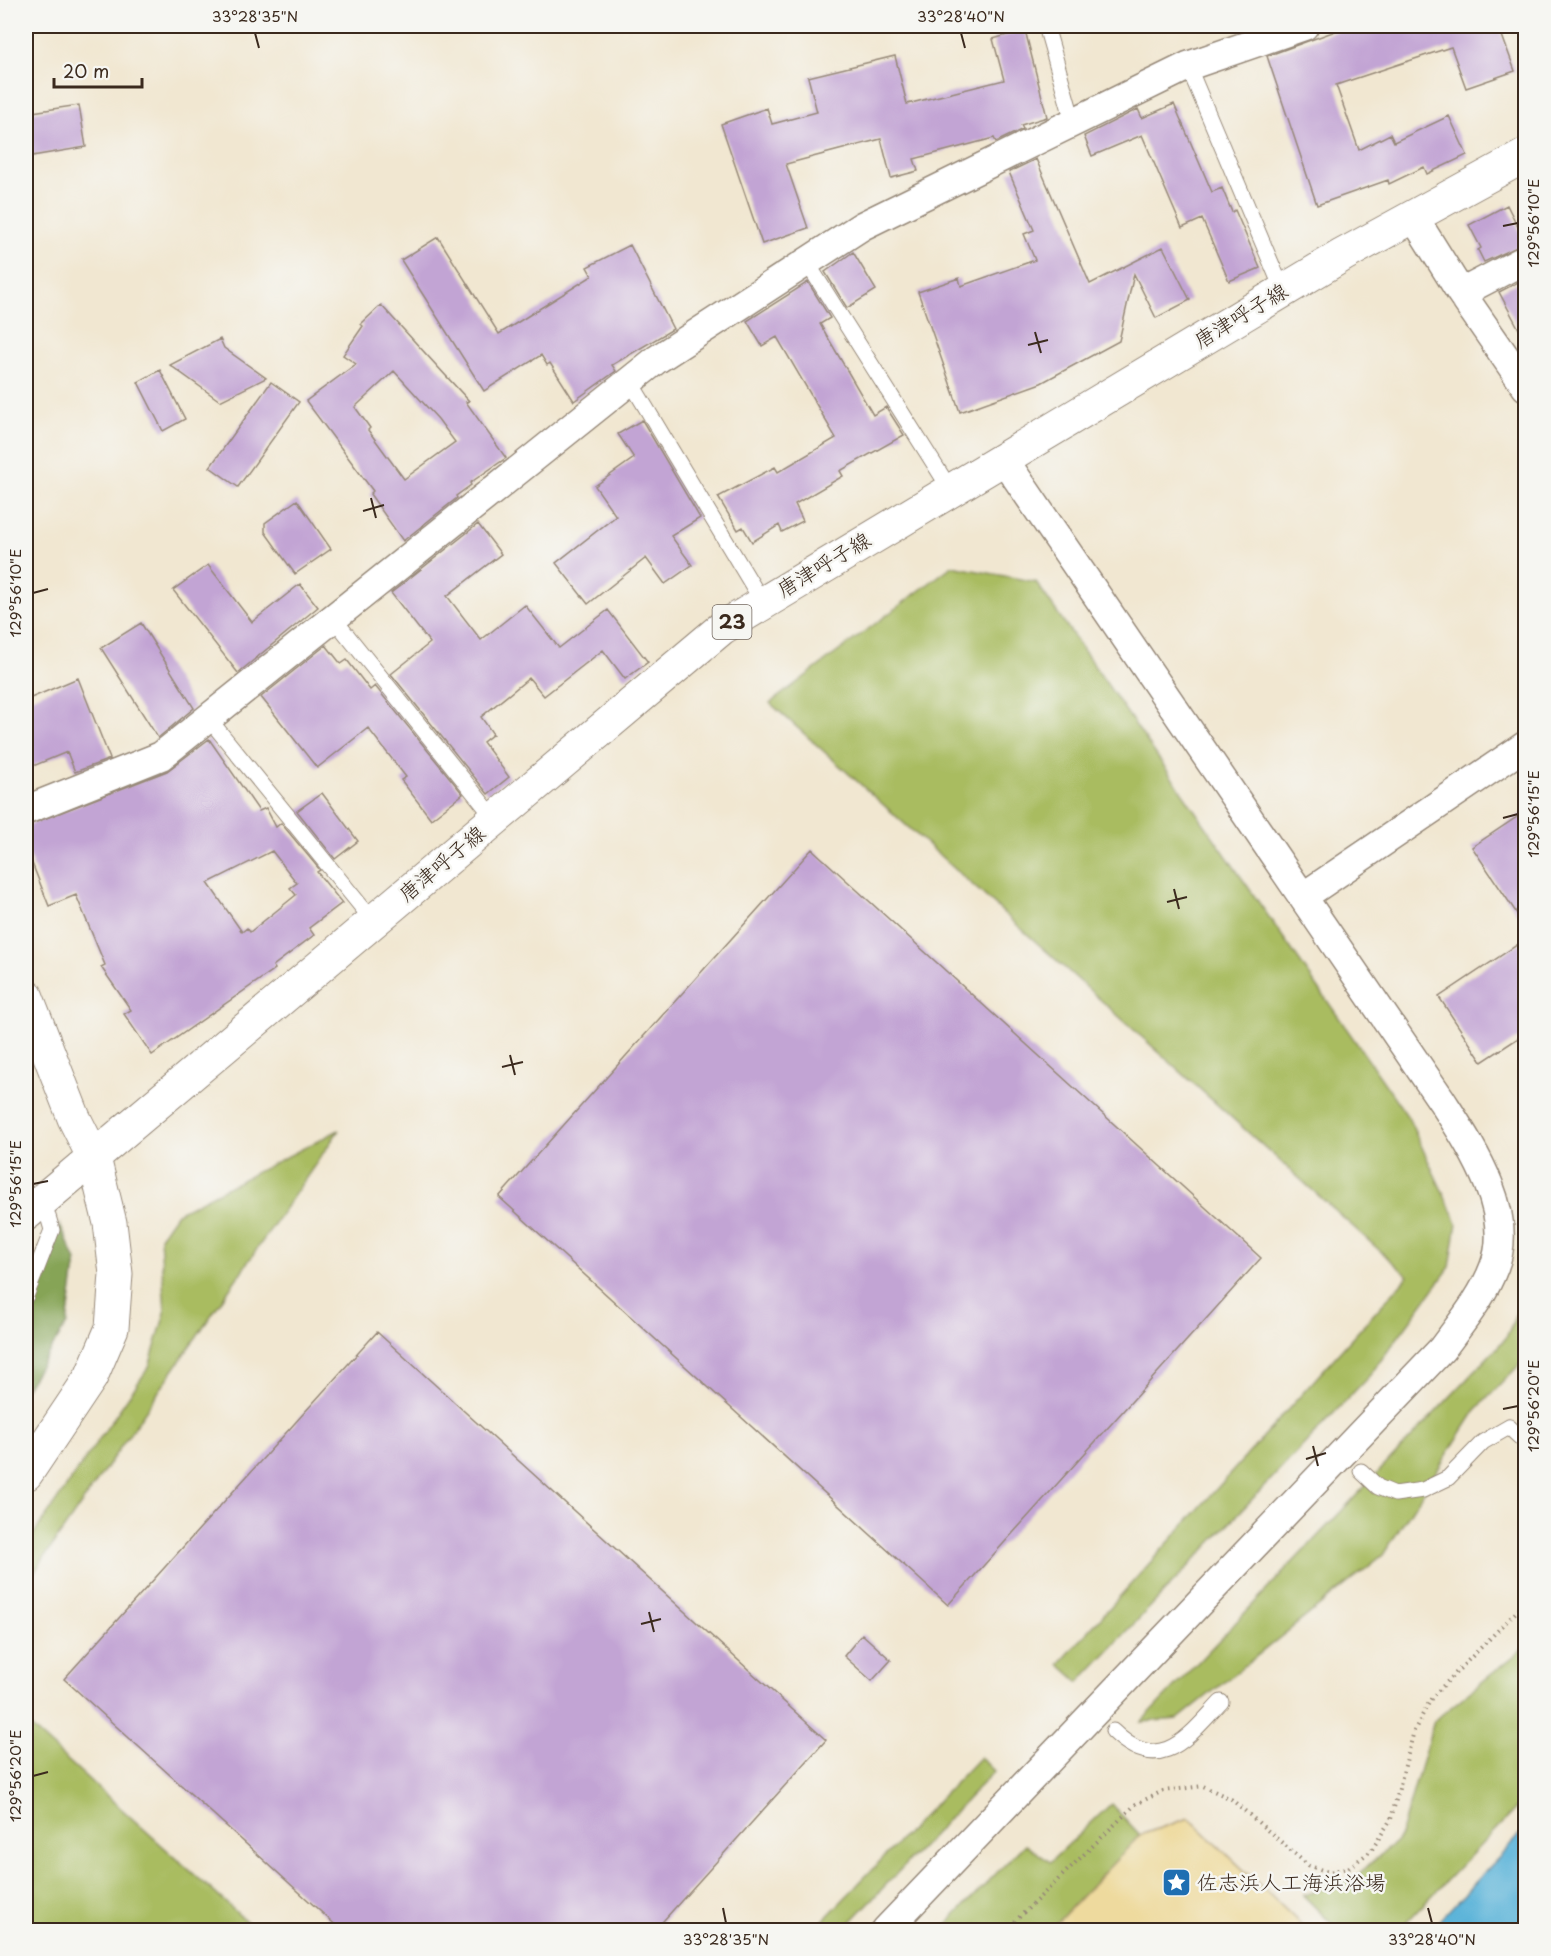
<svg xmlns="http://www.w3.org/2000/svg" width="1551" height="1956" viewBox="0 0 1551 1956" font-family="'Playpen Sans','Klee One',sans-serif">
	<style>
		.green { fill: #a9bc60; stroke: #72733f; stroke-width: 1.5 }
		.forest { fill: #86a456; stroke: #60673a; stroke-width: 1.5 }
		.sand { fill: #eeda9e; stroke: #94825e; stroke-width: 1.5 }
		.water { fill: #5cb4d9; stroke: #4c6f7c; stroke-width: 1.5 }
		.building { fill: #c2a4d4; fill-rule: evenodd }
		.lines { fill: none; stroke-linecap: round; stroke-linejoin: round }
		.lane-casing { stroke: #968878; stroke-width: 17 }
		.street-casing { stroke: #968878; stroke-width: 31 }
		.secondary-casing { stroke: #968878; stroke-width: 35 }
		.primary-casing { stroke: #968878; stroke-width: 35 }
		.path { stroke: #968878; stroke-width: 4; stroke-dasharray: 1.5 4.5; stroke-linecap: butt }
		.lane { stroke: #fff; stroke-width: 15 }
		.street { stroke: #fff; stroke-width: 28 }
		.secondary { stroke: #fff; stroke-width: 33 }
		.primary { stroke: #fff; stroke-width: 33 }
		.ticks { fill: none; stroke: #3b2a1e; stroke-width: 2 }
		.labels { text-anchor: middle; stroke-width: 5; stroke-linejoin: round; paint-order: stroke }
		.shield { fill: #f6f6f2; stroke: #73675e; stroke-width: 1.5 }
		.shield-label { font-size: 20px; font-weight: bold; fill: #3b2a1e }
		.street-label { font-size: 21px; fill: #3b2a1e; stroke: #f6f6f2 }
		.poi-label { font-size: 21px; fill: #3b2a1e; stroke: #f6f6f2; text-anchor: start }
		.neatline { fill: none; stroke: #3b2a1e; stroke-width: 2 }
		.ticks-label { font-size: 15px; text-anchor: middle; fill: #3b2a1e }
	</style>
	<rect width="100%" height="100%" fill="#f6f6f2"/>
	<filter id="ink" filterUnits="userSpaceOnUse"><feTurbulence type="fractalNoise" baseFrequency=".0167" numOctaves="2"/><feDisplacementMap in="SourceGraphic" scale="12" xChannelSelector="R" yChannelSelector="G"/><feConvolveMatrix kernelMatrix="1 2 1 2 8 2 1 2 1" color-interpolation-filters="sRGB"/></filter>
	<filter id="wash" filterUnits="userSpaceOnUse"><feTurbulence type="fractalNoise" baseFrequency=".008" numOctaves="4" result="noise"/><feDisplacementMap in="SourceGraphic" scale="24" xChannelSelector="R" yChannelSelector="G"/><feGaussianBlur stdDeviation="1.35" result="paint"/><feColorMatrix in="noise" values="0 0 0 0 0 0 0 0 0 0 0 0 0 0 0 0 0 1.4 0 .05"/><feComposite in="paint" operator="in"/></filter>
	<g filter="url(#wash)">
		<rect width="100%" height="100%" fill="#f1e7d1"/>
		<!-- green -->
		<path class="green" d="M 952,566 L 1036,582 L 1408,1117 L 1457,1223 L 1450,1267 L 1370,1375 L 1079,1682 L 1059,1664 L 1408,1276 L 770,703 Z
			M 339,1130 L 26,1584 L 26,1545 L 149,1367 L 165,1313 L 160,1237 L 177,1213 Z
			M 1525,1293 L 1525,1359 L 1475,1411 L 1383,1555 L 1178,1719 L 1141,1722 L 1506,1338 Z
			M 1525,1647 L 1525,1799 L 1399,1930 L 1338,1930 L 1303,1895 L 1350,1881 L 1399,1839 L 1434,1721 Z
			M 26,1723 L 256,1930 L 26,1930 Z
			M 980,1757 L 994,1771 L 843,1930 L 814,1930 Z
			M 1111,1804 L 1140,1835 L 1050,1930 L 941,1930 L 1025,1844 L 1050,1862 Z"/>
		<!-- forest -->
		<path class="forest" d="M 60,1224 L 76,1261 L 67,1324 L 26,1388 L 26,1330 Z"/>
		<!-- sand -->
		<path class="sand" d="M 1189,1818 L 1307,1930 L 1050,1930 L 1140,1835 Z"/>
		<!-- water -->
		<path class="water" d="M 1525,1830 L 1525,1930 L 1430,1930 Z"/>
		<g id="blocks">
			<!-- building -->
			<path class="building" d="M 1349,26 L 1501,26 L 1500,30 L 1515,71 L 1466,88 L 1451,47 L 1336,85 L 1359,150 L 1390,134 L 1394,142 L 1449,116 L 1467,155 L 1427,174 L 1424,167 L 1389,184 L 1388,180 L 1317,205 L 1267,56 Z
				M 1025,30 L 1047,117 L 1021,125 L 1023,129 L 996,142 L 994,138 L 914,159 L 918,171 L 891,178 L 881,139 L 786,164 L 808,228 L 762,244 L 721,124 L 767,108 L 772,124 L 817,112 L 808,77 L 895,56 L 907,104 L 1004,80 L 993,39 Z
				M 1174,104 L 1212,192 L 1222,188 L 1232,212 L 1235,210 L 1260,268 L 1229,281 L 1202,219 L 1182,228 L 1142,135 L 1092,156 L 1084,136 L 1138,109 L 1142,118 Z
				M 79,105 L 86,147 L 26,157 L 26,113 Z
				M 1036,159 L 1090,284 L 1163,247 L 1190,300 L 1156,318 L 1134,274 L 1119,341 L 1041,383 L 960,412 L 918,292 L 959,278 L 961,286 L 1035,260 L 1024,234 L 1034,230 L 1009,172 Z
				M 1507,205 L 1526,243 L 1484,262 L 1478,250 L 1481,248 L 1469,225 Z
				M 438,237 L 499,334 L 592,276 L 587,267 L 630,245 L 673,329 L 612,365 L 616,371 L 574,401 L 550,363 L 547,365 L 541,355 L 484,391 L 401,260 Z
				M 853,252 L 876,290 L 847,308 L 825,272 Z
				M 1526,278 L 1526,342 L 1499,292 Z
				M 808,282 L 830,318 L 820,324 L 873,415 L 886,407 L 904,435 L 840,471 L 843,476 L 795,504 L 803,521 L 782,532 L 779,525 L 752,542 L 743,527 L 738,530 L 718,497 L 775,467 L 778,472 L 836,438 L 777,337 L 762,346 L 747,321 Z
				M 381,305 L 469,401 L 466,402 L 506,458 L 470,483 L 471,485 L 456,496 L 457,498 L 403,541 L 370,494 L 373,491 L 306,401 L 356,364 L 343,355 L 363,326 L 361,324 ZM 394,371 L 438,419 L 455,442 L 404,479 L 368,430 L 370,428 L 355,407 Z
				M 220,339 L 224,348 L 266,378 L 220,401 L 170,365 Z
				M 160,370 L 185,419 L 163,431 L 138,382 Z
				M 271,382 L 299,402 L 238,487 L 210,467 Z
				M 642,420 L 700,518 L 671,536 L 692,565 L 665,584 L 646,558 L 588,604 L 556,563 L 616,516 L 595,486 L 634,458 L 618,434 Z
				M 297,500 L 331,549 L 295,574 L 265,532 L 265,523 Z
				M 478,524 L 501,554 L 447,596 L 481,640 L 525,605 L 559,648 L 608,610 L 648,662 L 625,679 L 603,650 L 544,696 L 529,678 L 481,717 L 493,734 L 483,742 L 509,777 L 488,794 L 391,674 L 430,643 L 391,593 Z
				M 208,565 L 252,622 L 300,584 L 318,607 L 238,673 L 173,590 Z
				M 141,623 L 194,708 L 158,738 L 101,648 Z
				M 326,645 L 341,664 L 347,660 L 370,690 L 375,686 L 463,794 L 431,819 L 401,780 L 406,777 L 368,728 L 317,768 L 261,697 Z
				M 78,678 L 110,759 L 75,772 L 67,752 L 26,769 L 26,700 Z
				M 209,739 L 259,811 L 266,808 L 276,827 L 281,823 L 320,870 L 317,872 L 342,903 L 309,928 L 314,935 L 273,966 L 275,969 L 152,1055 L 124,1014 L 131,1010 L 101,967 L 105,965 L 76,895 L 49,906 L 26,848 L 26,826 L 167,771 ZM 272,851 L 297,883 L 290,888 L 296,895 L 250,932 L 247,928 L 242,932 L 208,883 Z
				M 322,793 L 358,841 L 335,859 L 297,811 Z
				M 1526,811 L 1526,927 L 1472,847 Z
				M 812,849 L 1261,1258 L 948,1605 L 499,1197 Z
				M 1526,939 L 1526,1033 L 1482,1062 L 1439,997 Z
				M 377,1332 L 826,1740 L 655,1930 L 341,1930 L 64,1679 Z
				M 862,1634 L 891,1660 L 872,1681 L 844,1656 Z"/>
		</g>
	</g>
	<g filter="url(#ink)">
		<use href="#blocks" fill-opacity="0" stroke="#968878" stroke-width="1.5"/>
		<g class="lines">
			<defs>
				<path id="lane" d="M 1046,26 L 1073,121
					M 1188,66 L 1283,291
					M 806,261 L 950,489
					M 630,381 L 763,603
					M 334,619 L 495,819
					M 209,719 L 374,922
					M 26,1296 L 52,1230 L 43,1199
					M 1361,1471 L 1378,1487 L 1395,1494 L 1423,1490 L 1448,1478 L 1483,1442 L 1509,1427 L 1526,1443
					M 1113,1731 C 1160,1777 1187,1738 1221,1702"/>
				<path id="street" d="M 1413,216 L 1461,293 L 1526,259
					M 1461,293 L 1526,387
					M 26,810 L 161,756 L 656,360 L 862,226 L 1188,66 L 1304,26
					M 1304,896 L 1526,745
					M 886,1930 L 1442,1349 C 1461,1323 1483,1297 1494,1267 C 1516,1212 1470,1145 1442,1101 L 1003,458"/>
				<path id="secondary" d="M 26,995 L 74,1118 L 94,1158 L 110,1223 L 116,1274 L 112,1328 L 91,1377 L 26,1474"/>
				<path id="primary" d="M 26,1214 L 722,628 L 1343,255 L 1526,155"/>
			</defs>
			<!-- lane casing -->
			<use href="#lane" class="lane-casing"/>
			<!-- street casing -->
			<use href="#street" class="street-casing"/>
			<!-- secondary casing -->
			<use href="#secondary" class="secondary-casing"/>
			<!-- primary casing -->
			<use href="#primary" class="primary-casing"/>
			<!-- path -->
			<path class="path" d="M 1006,1930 L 1136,1804 L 1163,1791 L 1203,1786 L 1231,1799 L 1309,1866 L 1329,1872 L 1348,1868 L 1371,1851 L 1391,1819 L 1414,1731 L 1432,1697 L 1526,1602"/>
			<!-- lane -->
			<use href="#lane" class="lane"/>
			<!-- street -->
			<use href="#street" class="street"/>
			<!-- secondary -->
			<use href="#secondary" class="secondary"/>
			<!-- primary -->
			<use href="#primary" class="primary"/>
		</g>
	</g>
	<!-- ticks -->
	<path class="ticks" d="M 255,33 L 259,48M 961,33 L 965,48M 1503,226 L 1518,223M 1035,332 L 1041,353M 1028,345 L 1048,340M 371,498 L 376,518M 363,511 L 384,505M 33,593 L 48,589M 1503,818 L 1518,814M 1174,889 L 1179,909M 1167,902 L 1187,897M 510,1055 L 515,1075M 502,1067 L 523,1062M 33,1184 L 48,1181M 1503,1409 L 1518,1406M 1313,1446 L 1318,1466M 1306,1459 L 1326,1453M 649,1612 L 654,1632M 641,1624 L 661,1619M 33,1776 L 48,1772M 723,1908 L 726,1923M 1428,1908 L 1432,1923"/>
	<!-- icons -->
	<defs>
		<symbol id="sight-square" viewBox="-11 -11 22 22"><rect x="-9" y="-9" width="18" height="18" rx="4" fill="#1f6fb2" stroke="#f6f6f2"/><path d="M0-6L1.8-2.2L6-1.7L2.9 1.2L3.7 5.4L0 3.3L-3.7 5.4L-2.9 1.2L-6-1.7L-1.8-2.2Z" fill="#fff"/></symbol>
	</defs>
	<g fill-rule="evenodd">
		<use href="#sight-square" x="1160" y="1866" width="33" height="33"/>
	</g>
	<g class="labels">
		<!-- shield labels -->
		<rect class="shield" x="712.5" y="605" width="39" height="34" rx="4.5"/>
		<g class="shield-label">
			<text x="732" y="629">23</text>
		</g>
		<!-- street labels -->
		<g class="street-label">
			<text transform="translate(1241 316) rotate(-31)" y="7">唐津呼子線</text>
			<text transform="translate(824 565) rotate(-31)" y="7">唐津呼子線</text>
			<text transform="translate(442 864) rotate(-40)" y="7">唐津呼子線</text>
		</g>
		<!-- poi labels -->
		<g class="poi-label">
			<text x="1197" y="1890">佐志浜人工海浜浴場</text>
		</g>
	</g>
	<!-- margin -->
	<rect width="1551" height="1956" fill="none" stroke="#f6f6f2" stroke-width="66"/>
	<!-- scale -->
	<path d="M54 78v9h88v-9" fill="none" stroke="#3b2a1e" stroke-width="3"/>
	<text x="63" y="78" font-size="18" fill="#3b2a1e" stroke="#f6f6f2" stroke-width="4.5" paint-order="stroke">20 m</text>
	<rect x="33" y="33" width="1485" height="1890" class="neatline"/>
	<g class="ticks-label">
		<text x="255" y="22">33°28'35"N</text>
		<text x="961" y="22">33°28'40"N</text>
		<text transform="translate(1534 223) rotate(-90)" y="5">129°56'10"E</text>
		<text transform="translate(16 593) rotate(-90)" y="5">129°56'10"E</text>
		<text transform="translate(1534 814) rotate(-90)" y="5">129°56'15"E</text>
		<text transform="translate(16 1184) rotate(-90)" y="5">129°56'15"E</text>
		<text transform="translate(1534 1406) rotate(-90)" y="5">129°56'20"E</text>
		<text transform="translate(16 1776) rotate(-90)" y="5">129°56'20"E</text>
		<text x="726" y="1945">33°28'35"N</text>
		<text x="1432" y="1945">33°28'40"N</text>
	</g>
</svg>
